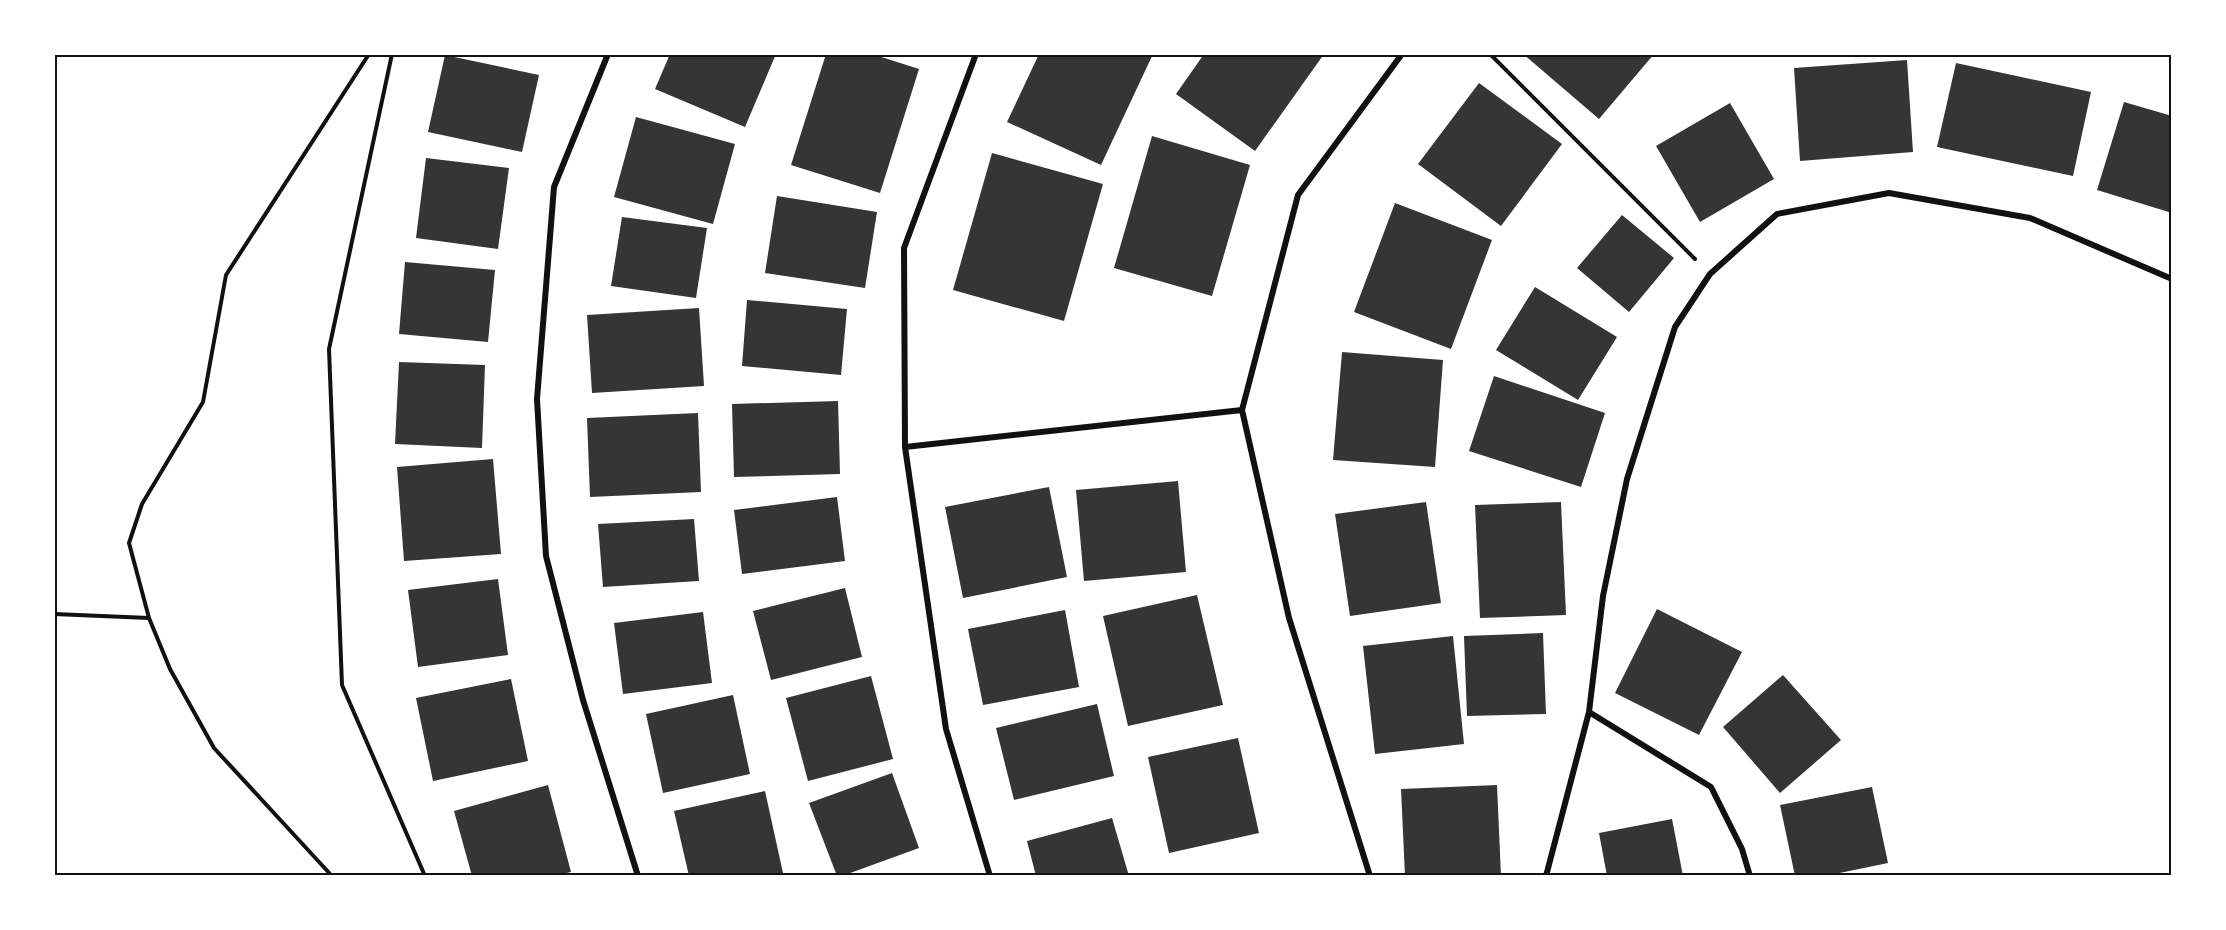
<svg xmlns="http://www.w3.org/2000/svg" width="2226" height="930" viewBox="0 0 2226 930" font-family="Georgia,serif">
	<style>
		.building { fill: #353535 }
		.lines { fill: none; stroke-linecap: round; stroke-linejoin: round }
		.path { stroke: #111; stroke-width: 4 }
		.minor { stroke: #111; stroke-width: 6 }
		.neatline { fill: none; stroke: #111; stroke-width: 2 }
	</style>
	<rect width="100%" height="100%" fill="#fff"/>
	<!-- building -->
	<path class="building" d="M 670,54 L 776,54 L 745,127 L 655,89 Z
		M 826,54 L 872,54 L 919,69 L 880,193 L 791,165 Z
		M 1039,54 L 1153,54 L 1101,165 L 1007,122 Z
		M 1204,54 L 1324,54 L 1255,151 L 1176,94 Z
		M 1523,54 L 1654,54 L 1599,119 Z
		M 445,55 L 539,75 L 522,152 L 428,132 Z
		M 1907,60 L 1913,152 L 1800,161 L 1794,68 Z
		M 1956,63 L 2091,92 L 2073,176 L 1937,147 Z
		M 1479,83 L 1562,144 L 1501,226 L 1418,164 Z
		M 2124,102 L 2172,116 L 2172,213 L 2097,190 Z
		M 1730,103 L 1774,179 L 1700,222 L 1656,146 Z
		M 636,117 L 735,144 L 713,224 L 614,197 Z
		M 1152,136 L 1250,165 L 1212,296 L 1114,268 Z
		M 992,153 L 1103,184 L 1064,321 L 953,290 Z
		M 426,158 L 509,168 L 498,249 L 416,238 Z
		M 777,196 L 877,212 L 865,288 L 765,273 Z
		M 1395,203 L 1492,240 L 1451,349 L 1354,312 Z
		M 1622,215 L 1674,258 L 1629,312 L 1577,268 Z
		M 622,217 L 707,228 L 696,298 L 611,286 Z
		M 405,262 L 495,270 L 488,342 L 399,334 Z
		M 1535,287 L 1617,337 L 1578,400 L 1496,350 Z
		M 747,300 L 847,309 L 841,375 L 742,366 Z
		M 699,308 L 704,386 L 592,393 L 587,315 Z
		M 1342,352 L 1443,360 L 1435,467 L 1333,460 Z
		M 399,362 L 485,365 L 482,448 L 395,444 Z
		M 1494,376 L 1605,413 L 1581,487 L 1469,451 Z
		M 838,401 L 840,474 L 734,477 L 732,404 Z
		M 698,413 L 701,492 L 590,497 L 587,418 Z
		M 493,459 L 501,554 L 404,561 L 397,467 Z
		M 1178,481 L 1186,572 L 1084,581 L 1076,490 Z
		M 1049,487 L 1067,577 L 963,598 L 945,507 Z
		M 837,497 L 845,561 L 742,574 L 734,510 Z
		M 1426,502 L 1441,603 L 1350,616 L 1335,514 Z
		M 1561,502 L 1566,615 L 1480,618 L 1475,505 Z
		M 694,519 L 699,581 L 603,587 L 598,524 Z
		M 498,579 L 508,655 L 418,667 L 408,590 Z
		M 845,588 L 862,657 L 771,680 L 753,611 Z
		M 1197,595 L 1223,705 L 1128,726 L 1103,616 Z
		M 1657,609 L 1742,652 L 1699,735 L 1615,693 Z
		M 1065,610 L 1079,687 L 983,705 L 968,629 Z
		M 703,612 L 712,683 L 623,694 L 614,623 Z
		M 1543,633 L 1546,714 L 1467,716 L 1464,636 Z
		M 1453,636 L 1464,744 L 1375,754 L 1363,646 Z
		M 1783,675 L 1841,740 L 1780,793 L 1723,727 Z
		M 871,676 L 893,759 L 808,781 L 786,698 Z
		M 511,679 L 528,761 L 433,781 L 416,698 Z
		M 733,695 L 750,774 L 663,793 L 646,714 Z
		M 1097,704 L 1114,776 L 1014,800 L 996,728 Z
		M 1238,738 L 1259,833 L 1169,853 L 1148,757 Z
		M 892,773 L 919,848 L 842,876 L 837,876 L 809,803 Z
		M 548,785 L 571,872 L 554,876 L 472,876 L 454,811 Z
		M 1497,785 L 1501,876 L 1405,876 L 1401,789 Z
		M 1872,787 L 1888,863 L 1825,876 L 1795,876 L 1780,805 Z
		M 765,791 L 783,873 L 769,876 L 689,876 L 674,811 Z
		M 1112,818 L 1129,876 L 1036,876 L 1027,841 Z
		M 1672,819 L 1683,876 L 1607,876 L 1599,833 Z"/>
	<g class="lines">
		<!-- path -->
		<path class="path" d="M 392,54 L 329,349 L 342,685 L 425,876
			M 1490,54 L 1695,259
			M 54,614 L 149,618
			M 332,876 L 214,748 L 170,669 L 149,618 L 129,543 L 142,504 L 203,402 L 226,275 L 369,54"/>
		<!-- minor -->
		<path class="minor" d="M 608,54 L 554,187 L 537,399 L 546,556 L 583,700 L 638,876
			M 905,447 L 904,248 L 976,54
			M 1589,712 L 1711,787 L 1742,849 L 1750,876
			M 990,876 L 946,729 L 905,447 L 1242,410
			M 1370,876 L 1289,618 L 1242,410 L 1298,195 L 1402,54
			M 1546,876 L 1589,712 L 1603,596 L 1627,479 L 1675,327 L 1710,274 L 1777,214 L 1889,193 L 2030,218 L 2172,279"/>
	</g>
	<!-- border -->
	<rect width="2226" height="930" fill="none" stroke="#ffffff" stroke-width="111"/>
	<rect x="56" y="56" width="2114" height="818" class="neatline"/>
</svg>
